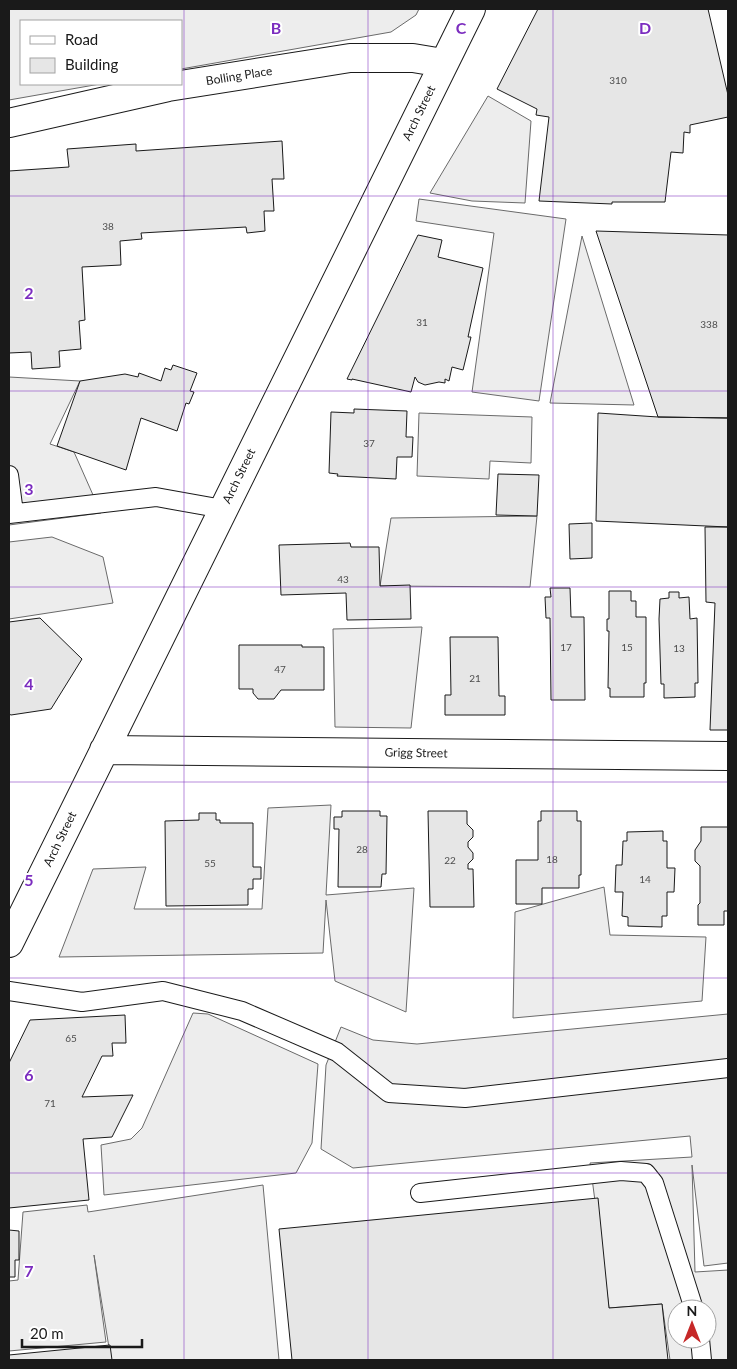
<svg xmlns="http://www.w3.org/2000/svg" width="737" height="1369" viewBox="0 0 737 1369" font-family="Lato,sans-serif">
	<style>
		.built { fill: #ededed; stroke: #6a6a6a; fill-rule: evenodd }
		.building { fill: #e6e6e6; stroke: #1a1a1a }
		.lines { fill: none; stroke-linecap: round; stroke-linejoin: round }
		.service-casing { stroke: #1a1a1a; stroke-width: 20 }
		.minor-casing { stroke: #1a1a1a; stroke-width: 30 }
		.service { stroke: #fff; stroke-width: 18 }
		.minor { stroke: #fff; stroke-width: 28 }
		.grid { fill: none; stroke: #7b2cbf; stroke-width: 1; stroke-opacity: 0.55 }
		.labels { text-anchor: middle; stroke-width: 4; stroke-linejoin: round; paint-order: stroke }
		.number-label { font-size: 10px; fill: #4d4d4d }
		.street-label { font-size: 12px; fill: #1a1a1a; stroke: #fff }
		.grid-label { font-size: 16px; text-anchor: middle; font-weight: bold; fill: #7b2cbf; stroke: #fff; stroke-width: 4; stroke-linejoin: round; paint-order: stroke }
	</style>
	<rect width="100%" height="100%" fill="#fff"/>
	<!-- built -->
	<path class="built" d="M 9,9 L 419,9 L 416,15 L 391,32 L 181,69 L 181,21 L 21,21 L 21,84 L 100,84 L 9,100 Z
		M 488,96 L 531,121 L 525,203 L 472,201 L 430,193 Z
		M 419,199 L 566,219 L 539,401 L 472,392 L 494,233 L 416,221 Z
		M 582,236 L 634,405 L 550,403 Z
		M 9,377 L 80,381 L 50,444 L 74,452 L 101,513 L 9,525 Z
		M 419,413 L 532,417 L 531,463 L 490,461 L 489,479 L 417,476 Z
		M 537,516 L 530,587 L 380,586 L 391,518 Z
		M 52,537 L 103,557 L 113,603 L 9,619 L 9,542 Z
		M 422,627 L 411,728 L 335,727 L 333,629 Z
		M 331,805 L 326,895 L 414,888 L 406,1012 L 335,981 L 326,900 L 323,953 L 59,957 L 93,869 L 146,867 L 134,909 L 262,909 L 268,808 Z
		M 604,887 L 610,935 L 706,937 L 702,1001 L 513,1018 L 515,912 Z
		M 193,1013 L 208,1014 L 318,1064 L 312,1143 L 296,1173 L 104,1195 L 101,1145 L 131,1139 L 142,1128 Z
		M 728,1014 L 728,1263 L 704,1266 L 692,1165 L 695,1272 L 728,1270 L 728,1360 L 670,1360 L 662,1304 L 609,1308 L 590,1163 L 692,1157 L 690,1136 L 353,1168 L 321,1149 L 326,1065 L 341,1027 L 373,1040 L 417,1044 ZM 677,1309 L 707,1309 L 707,1339 L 677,1339 Z
		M 263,1185 L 279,1360 L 111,1360 L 94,1255 L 106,1342 L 9,1351 L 9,1281 L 18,1280 L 23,1212 L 87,1205 L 88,1212 Z"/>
	<!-- building -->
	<path class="building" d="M 538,9 L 708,9 L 728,95 L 728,117 L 690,125 L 690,133 L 684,132 L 683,153 L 671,152 L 665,202 L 612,202 L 612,204 L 539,201 L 549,117 L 536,115 L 537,109 L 497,89 Z
		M 282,141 L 284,179 L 272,179 L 274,211 L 264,211 L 265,231 L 247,233 L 246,227 L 141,233 L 142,239 L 120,241 L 121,265 L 82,267 L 85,320 L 79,321 L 81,349 L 59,351 L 60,367 L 32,369 L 31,352 L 9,353 L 9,171 L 69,167 L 67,149 L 136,144 L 136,151 Z
		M 596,231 L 728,235 L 728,418 L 658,417 Z
		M 418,235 L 442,240 L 438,257 L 483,268 L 468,337 L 471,337 L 463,370 L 452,367 L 449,381 L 445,379 L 445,383 L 439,382 L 425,385 L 418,382 L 415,377 L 411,392 L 352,379 L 352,380 L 347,379 Z
		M 173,365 L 197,373 L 190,391 L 194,392 L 189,404 L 186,403 L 177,431 L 141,418 L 126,470 L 57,446 L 80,381 L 125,374 L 138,377 L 139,373 L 161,381 L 165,368 L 171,370 Z
		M 354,409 L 407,411 L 406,437 L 413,437 L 412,457 L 397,457 L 396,479 L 337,476 L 338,474 L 329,473 L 331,412 L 354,413 Z
		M 598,413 L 658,417 L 728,418 L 728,527 L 596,521 Z
		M 498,474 L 539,475 L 537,516 L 496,515 Z
		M 592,523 L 592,558 L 570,559 L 569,524 Z
		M 705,527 L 728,527 L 728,730 L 710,730 L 715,603 L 706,602 Z
		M 350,543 L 351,547 L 379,547 L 380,586 L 410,585 L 411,619 L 347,620 L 346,593 L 281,595 L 279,545 Z
		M 550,588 L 570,588 L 571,617 L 584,617 L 585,700 L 551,700 L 550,618 L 546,618 L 545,597 L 551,597 Z
		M 609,591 L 631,591 L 631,601 L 636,601 L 636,617 L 646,617 L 646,683 L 644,683 L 644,697 L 610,697 L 610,688 L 608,688 L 609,631 L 607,631 L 607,619 L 609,619 Z
		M 669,592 L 679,592 L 679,598 L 689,597 L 690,619 L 697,618 L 698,683 L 695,683 L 695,697 L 664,698 L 664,684 L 661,684 L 659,619 L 660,599 L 669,598 Z
		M 40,618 L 82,659 L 51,709 L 11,715 L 9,714 L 9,622 Z
		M 450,637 L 498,637 L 499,696 L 505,696 L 505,715 L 445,715 L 445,695 L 451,695 Z
		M 239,645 L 302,645 L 302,647 L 324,647 L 324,690 L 281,690 L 274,699 L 258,699 L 253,693 L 253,689 L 239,689 Z
		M 342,811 L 380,811 L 380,816 L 387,816 L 386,874 L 382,874 L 381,887 L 338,887 L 339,829 L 334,829 L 334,817 L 342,817 Z
		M 428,811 L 467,811 L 467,824 L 473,830 L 473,837 L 468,842 L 468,847 L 473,853 L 473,859 L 468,864 L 468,869 L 473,869 L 474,907 L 430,907 Z
		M 541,811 L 577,811 L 577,821 L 581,821 L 581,875 L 579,875 L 579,888 L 542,888 L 542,904 L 516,904 L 516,860 L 538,860 L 538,821 L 541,821 Z
		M 199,813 L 216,813 L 216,820 L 220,820 L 220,823 L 253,823 L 253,867 L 261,867 L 261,879 L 253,879 L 253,889 L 248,889 L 248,905 L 166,906 L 165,821 L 199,820 Z
		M 701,827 L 728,827 L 728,911 L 724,911 L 724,925 L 698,925 L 698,905 L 700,903 L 700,866 L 695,861 L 695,850 L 701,841 Z
		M 663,831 L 663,841 L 667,841 L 667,868 L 675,868 L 674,892 L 667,892 L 667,916 L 662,916 L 662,927 L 628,926 L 628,917 L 622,916 L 623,892 L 615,892 L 616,865 L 622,865 L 623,841 L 627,841 L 627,832 Z
		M 125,1015 L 126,1043 L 112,1043 L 113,1056 L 102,1056 L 82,1097 L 133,1095 L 112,1137 L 83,1139 L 89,1200 L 9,1208 L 9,1063 L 30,1020 Z
		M 598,1198 L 609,1308 L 662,1304 L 668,1360 L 292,1360 L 279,1229 Z
		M 9,1230 L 19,1231 L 19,1260 L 15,1260 L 15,1277 L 9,1277 Z
		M 110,1345 L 112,1360 L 9,1360 L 9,1355 Z"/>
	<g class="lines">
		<defs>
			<path id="service" d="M 9,475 L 14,513
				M 9,514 L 156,497 L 223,509
				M 9,991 L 82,1002 L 163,991 L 242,1011 L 337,1052 L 389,1093 L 465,1098 L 728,1068
				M 420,1193 L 621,1171 L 646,1173 L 654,1183 L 694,1309
				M 700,1339 L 702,1360"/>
			<path id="minor" d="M 9,123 L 168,87 L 350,58 L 413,58 L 443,63
				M 104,750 L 728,756
				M 9,943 L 471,9"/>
		</defs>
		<!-- service casing -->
		<use href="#service" class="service-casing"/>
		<!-- minor casing -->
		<use href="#minor" class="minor-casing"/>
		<!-- service -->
		<use href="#service" class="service"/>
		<!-- minor -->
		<use href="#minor" class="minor"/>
	</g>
	<!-- grid -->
	<path class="grid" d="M 184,9 L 184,1360M 368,9 L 368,1360M 553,9 L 553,1360M 9,196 L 728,196M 9,391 L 728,391M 9,587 L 728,587M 9,782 L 728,782M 9,978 L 728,978M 9,1173 L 728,1173"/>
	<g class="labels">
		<!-- number labels -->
		<g class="number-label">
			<text x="618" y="84">310</text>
			<text x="108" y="230">38</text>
			<text x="422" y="326">31</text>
			<text x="709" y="328">338</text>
			<text x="369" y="447">37</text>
			<text x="343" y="583">43</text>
			<text x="566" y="651">17</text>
			<text x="627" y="651">15</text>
			<text x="679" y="652">13</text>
			<text x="280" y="673">47</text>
			<text x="475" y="682">21</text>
			<text x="362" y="853">28</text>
			<text x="552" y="863">18</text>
			<text x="450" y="864">22</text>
			<text x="210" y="867">55</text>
			<text x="645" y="883">14</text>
			<text x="71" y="1042">65</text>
			<text x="50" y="1107">71</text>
		</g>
		<!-- street labels -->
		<g class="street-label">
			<text transform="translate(239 76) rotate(-9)" y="4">Bolling Place</text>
			<text transform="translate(419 113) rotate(-64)" y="4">Arch Street</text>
			<text transform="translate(239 476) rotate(-64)" y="4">Arch Street</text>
			<text transform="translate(416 753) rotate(1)" y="4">Grigg Street</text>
			<text transform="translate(60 839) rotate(-64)" y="4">Arch Street</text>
		</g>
	</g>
	<g class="grid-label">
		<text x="276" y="34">B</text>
		<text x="461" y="34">C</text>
		<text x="645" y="34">D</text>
		<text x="29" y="299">2</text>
		<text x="29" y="495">3</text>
		<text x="29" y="690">4</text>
		<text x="29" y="886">5</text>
		<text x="29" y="1081">6</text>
		<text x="29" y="1277">7</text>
	</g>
	<!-- border -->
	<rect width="737" height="1369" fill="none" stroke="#1a1a1a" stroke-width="20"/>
	<!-- legend -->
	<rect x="20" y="20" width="162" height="65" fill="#ffffff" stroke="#a3a3a3"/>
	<rect x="30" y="36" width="25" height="8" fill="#ffffff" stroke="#a3a3a3"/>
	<text x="65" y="45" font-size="15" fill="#1a1a1a">Road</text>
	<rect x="30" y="58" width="25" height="15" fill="#e6e6e6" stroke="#a3a3a3"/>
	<text x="65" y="70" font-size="15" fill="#1a1a1a">Building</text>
	<!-- north arrow -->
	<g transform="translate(692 1324)"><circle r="24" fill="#ffffff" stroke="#a3a3a3"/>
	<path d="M0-4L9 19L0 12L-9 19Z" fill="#c62828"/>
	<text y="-8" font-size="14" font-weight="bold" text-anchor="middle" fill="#1a1a1a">N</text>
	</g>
	<!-- scale -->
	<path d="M22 1339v8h120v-8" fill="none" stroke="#1a1a1a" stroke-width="2.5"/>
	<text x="30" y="1339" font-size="15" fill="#1a1a1a" stroke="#ffffff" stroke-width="4" paint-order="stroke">20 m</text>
</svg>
